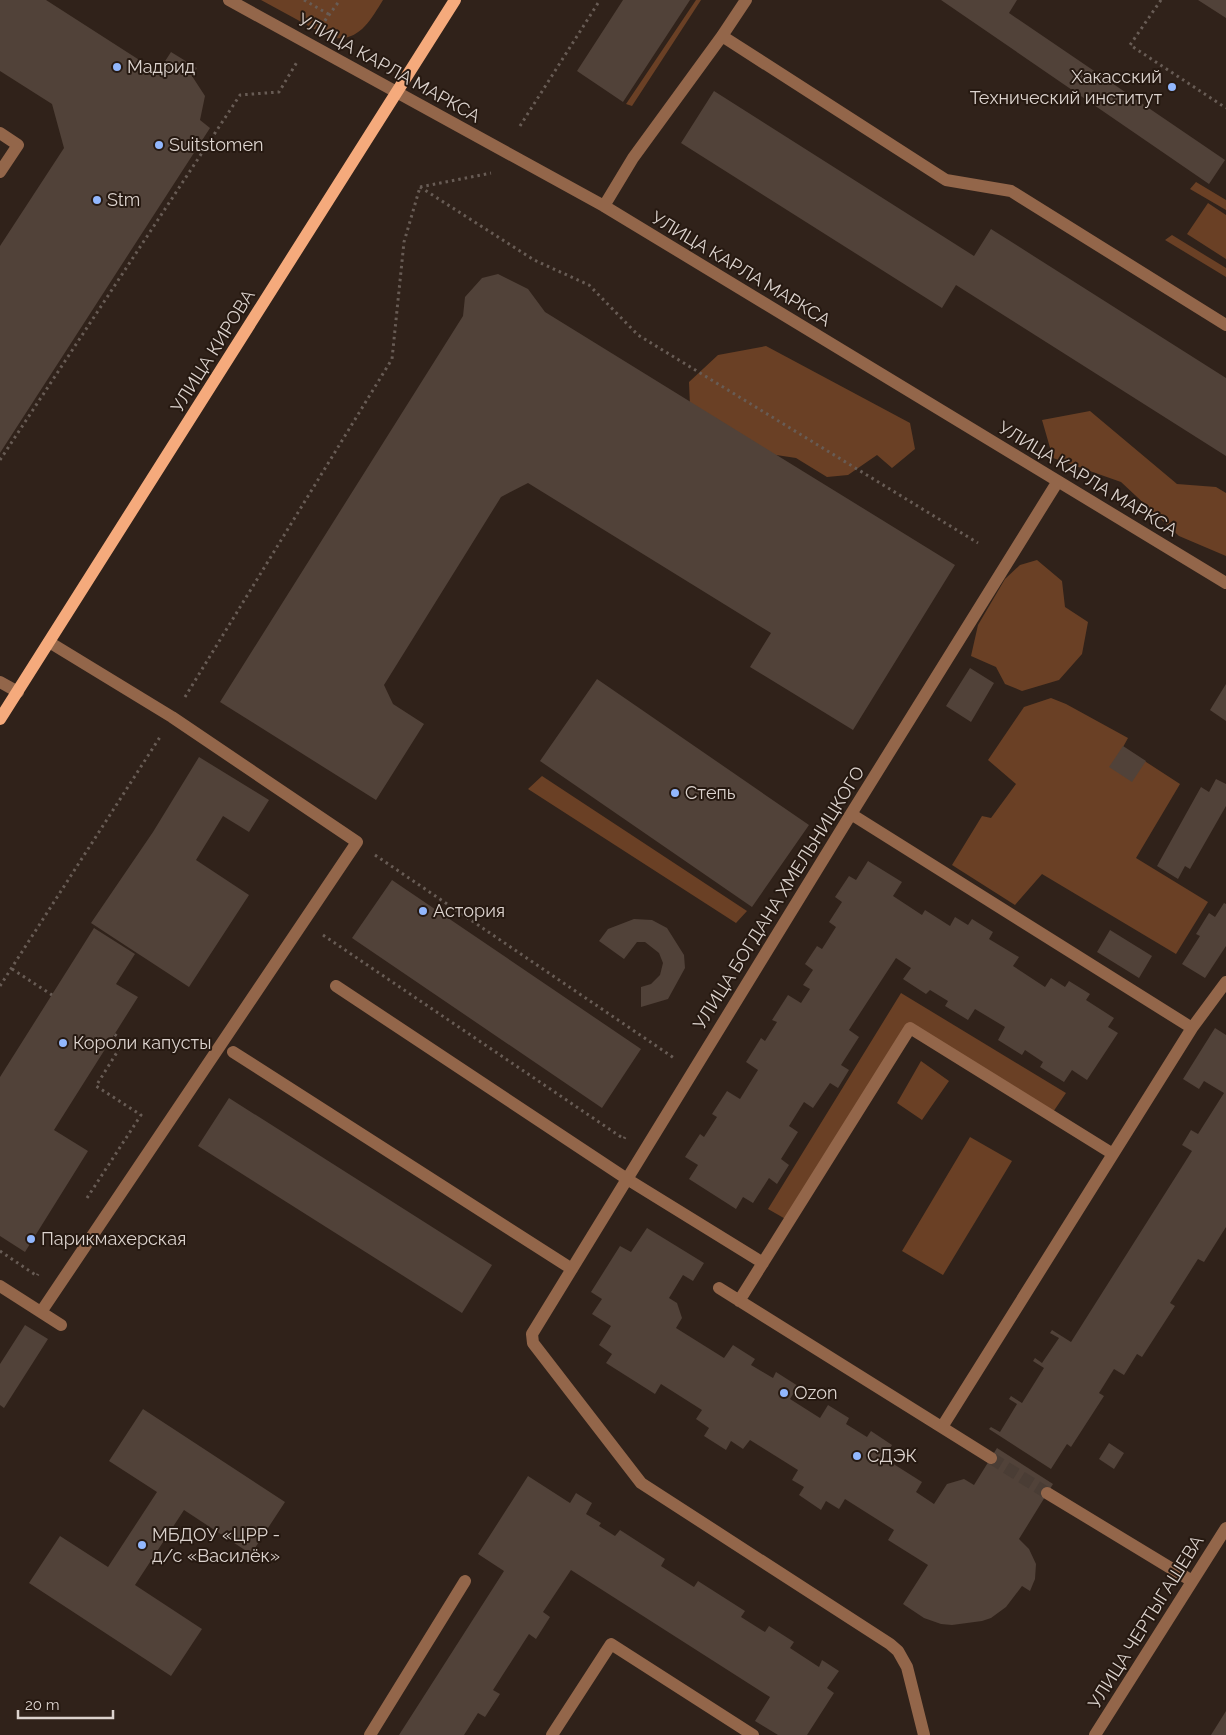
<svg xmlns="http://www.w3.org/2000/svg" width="1226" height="1735" viewBox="0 0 1226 1735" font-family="Raleway,sans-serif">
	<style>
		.green { fill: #6a4025 }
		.building { fill: #514239 }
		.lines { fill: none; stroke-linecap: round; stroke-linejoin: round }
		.minor-tunnel { stroke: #4a3d35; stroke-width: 12; stroke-dasharray: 12 6; stroke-linecap: butt }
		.path { stroke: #685c55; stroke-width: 3; stroke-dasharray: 2.5 4; stroke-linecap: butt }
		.minor { stroke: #93664a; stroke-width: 12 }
		.major { stroke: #f5aa7c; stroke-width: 12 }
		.poi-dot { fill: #92b7fd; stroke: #261911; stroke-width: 2 }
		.labels { text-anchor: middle; stroke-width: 4; stroke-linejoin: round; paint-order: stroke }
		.poi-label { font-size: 18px; fill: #dcd3ce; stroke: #261911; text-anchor: start }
		.street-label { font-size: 18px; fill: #dcd3ce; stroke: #261911 }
	</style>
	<rect width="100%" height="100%" fill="#30221a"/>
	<!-- green -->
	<path class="green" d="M 261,0 L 383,0 C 370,21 358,44 329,37 Z
		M 696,0 L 701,0 L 632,106 L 626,104 Z
		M 1196,182 L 1226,200 L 1226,210 L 1190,189 Z
		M 1208,203 L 1226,215 L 1226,259 L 1187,234 Z
		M 1172,235 L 1226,268 L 1226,277 L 1165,240 Z
		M 766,346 L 910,423 L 915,449 L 892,468 L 877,455 L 848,475 L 827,477 L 796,458 L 763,453 L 690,406 L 689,382 L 718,355 Z
		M 1090,411 L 1177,484 L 1216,487 L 1226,493 L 1226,556 L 1179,536 L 1121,482 L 1053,458 L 1042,420 Z
		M 1037,560 L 1062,581 L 1065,607 L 1088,622 L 1082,654 L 1059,680 L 1022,691 L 1005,684 L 996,667 L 971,656 L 978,625 L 1005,579 L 1020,565 Z
		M 1051,698 L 1066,704 L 1128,738 L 1123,747 L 1180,784 L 1136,858 L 1208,902 L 1176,954 L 1042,874 L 1015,905 L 952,865 L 982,816 L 991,818 L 1016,784 L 988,760 L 1024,707 Z
		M 542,776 L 747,911 L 736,923 L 528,789 Z
		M 901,993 L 1066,1093 L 1051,1115 L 910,1028 L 789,1221 L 768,1209 Z
		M 921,1061 L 949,1081 L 922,1120 L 897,1103 Z
		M 970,1137 L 1012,1161 L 943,1275 L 902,1251 Z"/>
	<!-- building -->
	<path class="building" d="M 0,0 L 46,0 L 158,72 L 171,52 L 197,68 L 192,76 L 205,96 L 200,120 L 210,128 L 0,453 L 0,246 L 64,148 L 52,104 L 0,71 Z
		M 623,0 L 690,0 L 623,102 L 577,71 Z
		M 941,0 L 1017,0 L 1009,13 L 1225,160 L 1209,184 Z
		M 1198,0 L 1226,0 L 1226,18 Z
		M 714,91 L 974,256 L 991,229 L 1226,378 L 1226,456 L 956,285 L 942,308 L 681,143 Z
		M 498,274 L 528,289 L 545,312 L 955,565 L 853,730 L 750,667 L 771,633 L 528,483 L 501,497 L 384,685 L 393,704 L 424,724 L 376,800 L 220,702 L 463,316 L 465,297 L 482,278 Z
		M 970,668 L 994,683 L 971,722 L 946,706 Z
		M 597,679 L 809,825 L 752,907 L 540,761 Z
		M 1226,684 L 1226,721 L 1210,710 Z
		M 1123,746 L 1146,761 L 1132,782 L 1109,767 Z
		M 199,757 L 269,800 L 249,832 L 223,816 L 196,860 L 249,895 L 189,987 L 91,923 L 153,832 Z
		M 1216,779 L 1226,784 L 1226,806 L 1190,869 L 1185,866 L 1178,879 L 1157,866 L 1201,787 L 1209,792 Z
		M 868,861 L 902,882 L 893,896 L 922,915 L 925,910 L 950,926 L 955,917 L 968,925 L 972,919 L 993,932 L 989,939 L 1019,957 L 1013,966 L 1045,987 L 1051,978 L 1065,987 L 1069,981 L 1090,994 L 1086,1000 L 1114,1018 L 1108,1027 L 1118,1033 L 1087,1080 L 1072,1070 L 1064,1082 L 1040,1067 L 1043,1062 L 1025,1050 L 1022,1055 L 998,1040 L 1005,1027 L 975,1009 L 968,1020 L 945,1006 L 948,1001 L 930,990 L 926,994 L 903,979 L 911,968 L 896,958 L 849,1030 L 859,1037 L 841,1065 L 849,1070 L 838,1088 L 830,1083 L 813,1108 L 804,1102 L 789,1126 L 798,1132 L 781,1159 L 789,1165 L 777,1184 L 769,1178 L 753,1203 L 743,1197 L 736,1209 L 689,1179 L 698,1165 L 685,1157 L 700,1134 L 704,1137 L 717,1117 L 712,1114 L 727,1091 L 740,1099 L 758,1070 L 746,1062 L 761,1038 L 765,1041 L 777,1022 L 772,1020 L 788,995 L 801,1003 L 810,989 L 803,985 L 813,970 L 805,964 L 817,946 L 822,949 L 836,927 L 829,922 L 842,902 L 835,897 L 849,876 L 856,880 Z
		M 392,880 L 641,1049 L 602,1108 L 352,938 Z
		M 1224,903 L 1226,904 L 1226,946 L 1205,978 L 1182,964 L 1200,936 L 1196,934 L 1209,913 L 1215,917 Z
		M 634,919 L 652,920 L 667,928 L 684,955 L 685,968 L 668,999 L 641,1007 L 641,987 L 651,984 L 660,975 L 663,963 L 659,953 L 645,942 L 637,942 L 624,959 L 599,941 L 608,929 Z
		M 94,928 L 135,954 L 116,984 L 138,997 L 54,1130 L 88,1151 L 25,1252 L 0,1236 L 0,1077 Z
		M 1110,930 L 1152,956 L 1139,978 L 1097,952 Z
		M 1215,1028 L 1226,1035 L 1226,1227 L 1204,1262 L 1198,1259 L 1170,1303 L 1175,1306 L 1142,1357 L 1137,1354 L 1124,1375 L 1114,1369 L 1099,1393 L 1104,1396 L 1071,1447 L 1067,1444 L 1051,1469 L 989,1429 L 991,1427 L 1000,1432 L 1017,1404 L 1009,1399 L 1011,1396 L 1022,1403 L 1044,1368 L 1033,1361 L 1035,1358 L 1042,1363 L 1059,1338 L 1050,1333 L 1052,1330 L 1071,1342 L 1192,1151 L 1182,1145 L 1191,1130 L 1198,1134 L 1224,1093 L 1204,1081 L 1199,1089 L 1183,1079 Z
		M 229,1098 L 492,1265 L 462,1313 L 198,1146 Z
		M 647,1228 L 704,1263 L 693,1281 L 683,1275 L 669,1298 L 677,1303 L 682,1318 L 676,1328 L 724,1358 L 733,1345 L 755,1359 L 751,1365 L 773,1378 L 776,1372 L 798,1386 L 790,1399 L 820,1418 L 828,1405 L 849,1418 L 846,1424 L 867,1437 L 871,1431 L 892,1445 L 884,1458 L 922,1482 L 916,1492 L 934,1504 L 947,1484 L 964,1479 L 974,1485 L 997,1448 L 1053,1484 L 1019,1539 L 1029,1549 L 1036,1564 L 1035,1579 L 1030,1591 L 1022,1586 L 1006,1607 L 991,1618 L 982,1621 L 952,1625 L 941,1624 L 924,1618 L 903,1604 L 928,1565 L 888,1540 L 894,1530 L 845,1499 L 839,1509 L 826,1501 L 821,1510 L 799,1495 L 804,1487 L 792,1480 L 798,1470 L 750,1440 L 743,1449 L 731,1441 L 726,1450 L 704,1436 L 709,1428 L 696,1419 L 702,1410 L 661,1384 L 655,1394 L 606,1363 L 612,1354 L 599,1345 L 611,1326 L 592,1314 L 602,1299 L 591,1292 L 620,1246 L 631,1252 Z
		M 25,1325 L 48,1339 L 4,1408 L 0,1405 L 0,1364 Z
		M 143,1409 L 285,1502 L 251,1554 L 184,1510 L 135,1585 L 202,1629 L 171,1676 L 29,1583 L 60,1536 L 108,1567 L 157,1492 L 109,1461 Z
		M 1109,1443 L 1124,1453 L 1114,1469 L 1099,1459 Z
		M 528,1476 L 570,1503 L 576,1493 L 592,1503 L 586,1514 L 601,1523 L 599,1526 L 615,1536 L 620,1530 L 665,1559 L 661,1566 L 694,1587 L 698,1581 L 745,1611 L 741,1617 L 765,1632 L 769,1626 L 794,1642 L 790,1648 L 819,1667 L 822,1660 L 839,1671 L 827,1688 L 834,1693 L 807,1735 L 778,1735 L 755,1721 L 770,1697 L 571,1570 L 543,1612 L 550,1617 L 536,1639 L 529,1634 L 493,1690 L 500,1694 L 485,1717 L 478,1713 L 464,1735 L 399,1735 L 504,1571 L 478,1554 Z
		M 1226,1711 L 1226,1735 L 1211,1735 Z"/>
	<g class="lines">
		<!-- minor-tunnel -->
		<path class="minor-tunnel" d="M 991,1458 L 1047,1493"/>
		<!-- path -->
		<path class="path" d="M 304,0 L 330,15
			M 1161,0 L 1130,45 L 1226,108
			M 321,26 L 340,0
			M 520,126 L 600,0
			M 420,187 L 534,260 L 589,285 L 638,335 L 978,543
			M 420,187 L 491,173
			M 0,460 L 240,95 L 279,92 L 297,62
			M 185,697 L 392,359 L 404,242 L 420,187
			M 375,855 L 674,1058
			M 323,935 L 624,1139 L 625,1137
			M 12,969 L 52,995
			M 0,986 L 160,737
			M 87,1198 L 141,1115 L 96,1086 L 124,1041 L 114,1034
			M 0,1251 L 37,1276 L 38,1274"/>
		<!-- minor -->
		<path class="minor" d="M 229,0 L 604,206 L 1226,583
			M 722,36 L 946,180 L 1011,191 L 1226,325
			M 0,133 L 18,145 L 0,172
			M 604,206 L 633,158 L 722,36 L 746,0
			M 0,682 L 18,692
			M 851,814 L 1192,1028
			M 336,986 L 627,1179 L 763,1263
			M 233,1052 L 572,1269
			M 0,1286 L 61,1325
			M 719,1288 L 991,1458
			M 739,1301 L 910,1028 L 1113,1154
			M 41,1312 L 357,842 L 172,717 L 49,642
			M 942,1427 L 1192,1028 L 1226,982
			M 1047,1493 L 1192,1581
			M 370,1735 L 465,1581
			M 552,1735 L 611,1644 L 753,1735
			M 924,1735 L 907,1667 L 898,1651 L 890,1644 L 641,1483 L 533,1343 L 532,1334 L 851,814 L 1058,481
			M 1095,1735 L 1226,1528"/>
		<!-- major -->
		<path class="major" d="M 0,719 L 455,0"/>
	</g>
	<!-- markers -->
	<g class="poi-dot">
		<circle cx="117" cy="67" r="5"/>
		<circle cx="1172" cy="87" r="5"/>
		<circle cx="159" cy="145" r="5"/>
		<circle cx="97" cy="200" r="5"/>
		<circle cx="675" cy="793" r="5"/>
		<circle cx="423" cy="911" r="5"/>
		<circle cx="63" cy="1043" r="5"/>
		<circle cx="31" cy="1239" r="5"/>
		<circle cx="784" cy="1393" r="5"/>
		<circle cx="857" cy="1456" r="5"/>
		<circle cx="142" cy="1545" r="5"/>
	</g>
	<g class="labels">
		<!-- poi labels -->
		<g class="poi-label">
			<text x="127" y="73">Мадрид</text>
			<text x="1162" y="83" text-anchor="end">Хакасский<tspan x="1162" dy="21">Технический институт</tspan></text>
			<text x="169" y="151">Suitstomen</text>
			<text x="107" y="206">Stm</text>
			<text x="685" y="799">Степь</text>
			<text x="433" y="917">Астория</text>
			<text x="73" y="1049">Короли капусты</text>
			<text x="41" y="1245">Парикмахерская</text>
			<text x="794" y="1399">Ozon</text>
			<text x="867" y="1462">СДЭК</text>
			<text x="152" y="1541">МБДОУ «ЦРР -<tspan x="152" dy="21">д/с «Василёк»</tspan></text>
		</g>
		<!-- street labels -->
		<g class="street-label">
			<text transform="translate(389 68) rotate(29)" y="6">УЛИЦА КАРЛА МАРКСА</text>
			<text transform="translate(741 269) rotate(31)" y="6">УЛИЦА КАРЛА МАРКСА</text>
			<text transform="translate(213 351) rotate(-58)" y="6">УЛИЦА КИРОВА</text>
			<text transform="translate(1088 479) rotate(31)" y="6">УЛИЦА КАРЛА МАРКСА</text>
			<text transform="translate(779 898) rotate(-58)" y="6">УЛИЦА БОГДАНА ХМЕЛЬНИЦКОГО</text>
			<text transform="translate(1146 1622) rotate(-58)" y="6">УЛИЦА ЧЕРТЫГАШЕВА</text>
		</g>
	</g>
	<!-- scale -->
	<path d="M18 1710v8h95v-8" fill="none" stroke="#dcd3ce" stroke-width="2.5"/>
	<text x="25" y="1710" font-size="15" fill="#dcd3ce" stroke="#261911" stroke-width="4" paint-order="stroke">20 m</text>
</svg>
